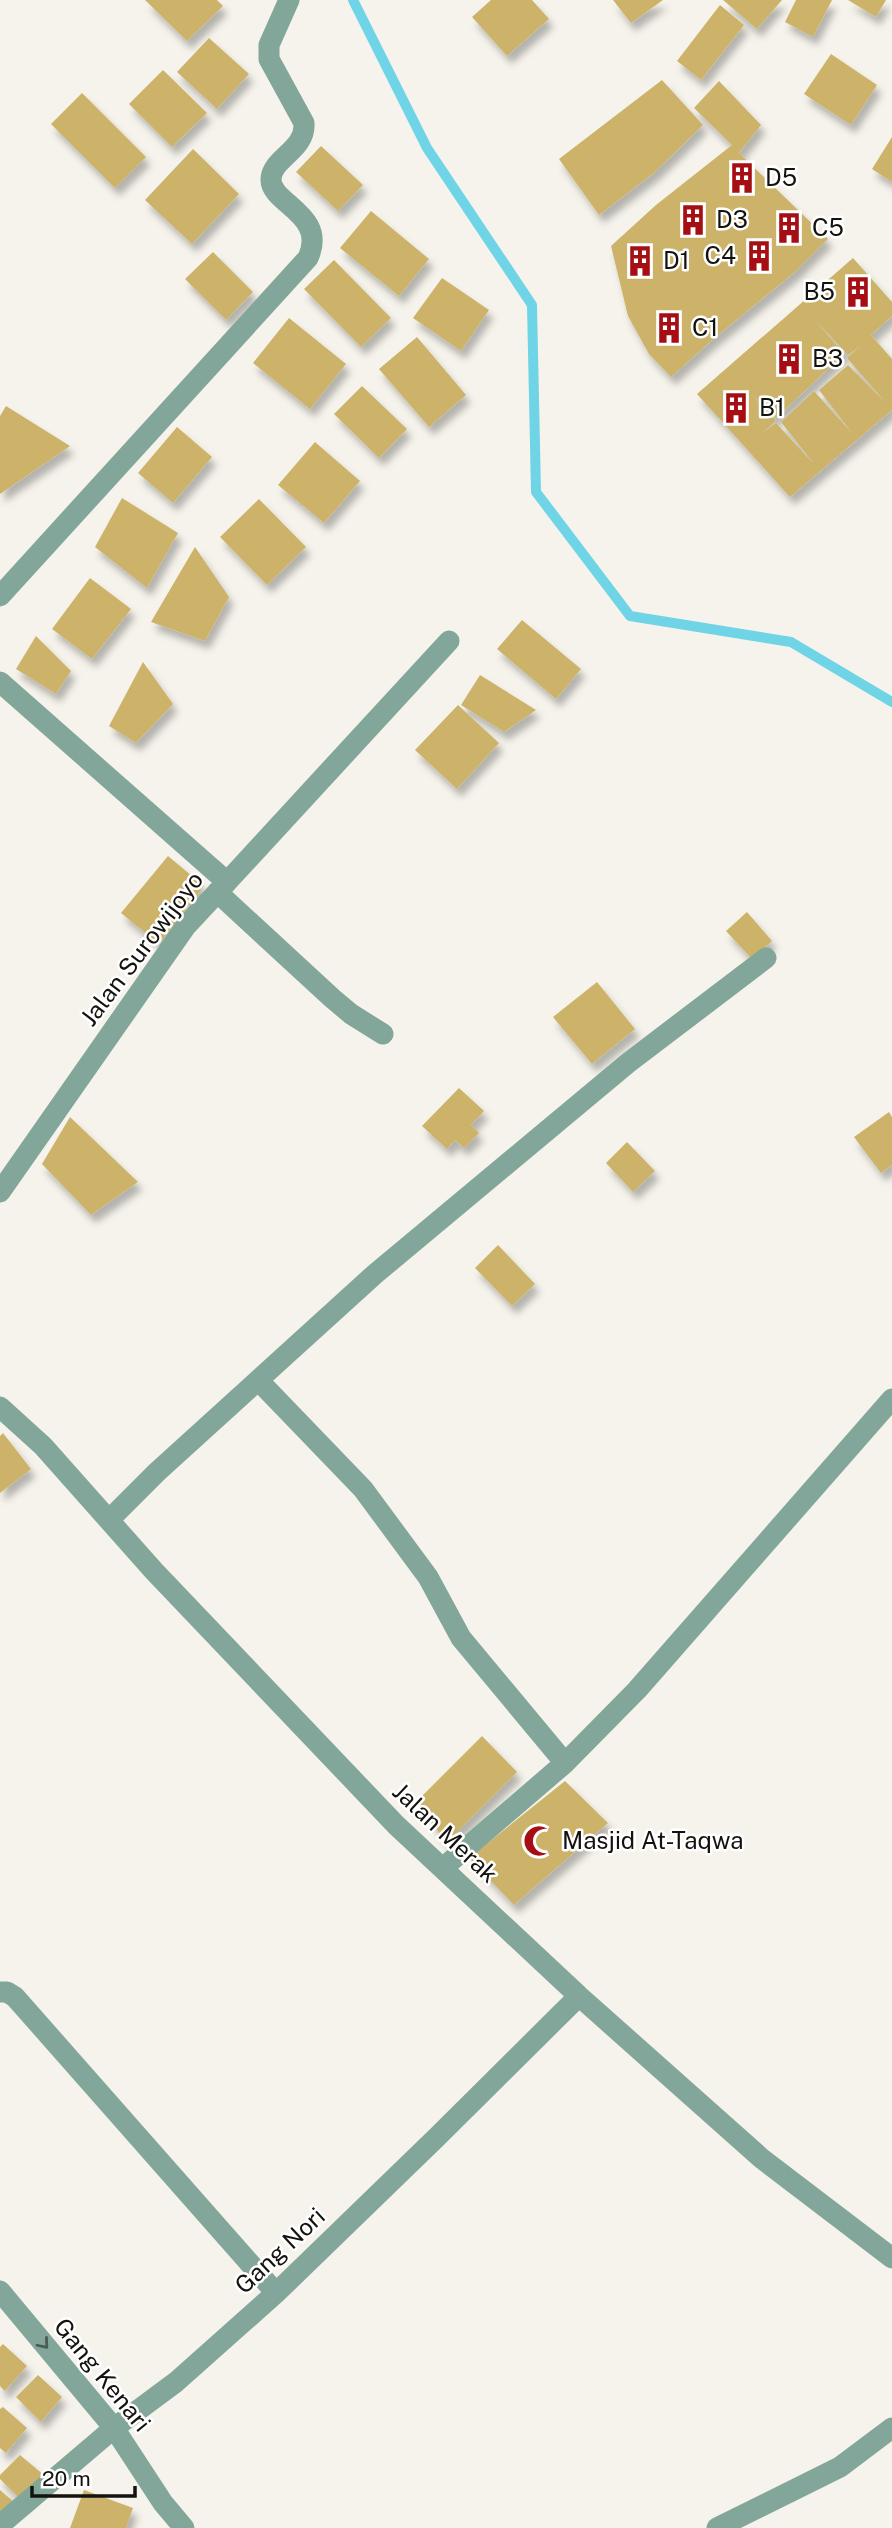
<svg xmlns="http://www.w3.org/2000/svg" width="892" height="2528" viewBox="0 0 892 2528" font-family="'Public Sans',sans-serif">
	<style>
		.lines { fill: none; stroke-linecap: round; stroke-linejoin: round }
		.stream { stroke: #6ed4e6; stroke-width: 10 }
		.building { fill: #ccb369; fill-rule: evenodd; filter: url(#shadow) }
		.minor { stroke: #82a699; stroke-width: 21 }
		.oneway { stroke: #4a5c54 }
		.labels { text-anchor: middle; stroke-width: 5; stroke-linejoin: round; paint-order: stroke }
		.poi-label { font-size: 24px; fill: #13120f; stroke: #fff; text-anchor: start }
		.street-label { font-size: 24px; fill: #13120f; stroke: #fff }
	</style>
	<defs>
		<filter id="shadow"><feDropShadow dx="4.5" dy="8" stdDeviation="3.5" flood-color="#0004"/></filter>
	</defs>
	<rect width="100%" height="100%" fill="#f5f3eb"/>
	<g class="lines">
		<!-- stream -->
		<path class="stream" d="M 353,0 L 427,148 L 532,305 L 536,492 L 630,616 L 791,642 L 892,702"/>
	</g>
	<!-- building -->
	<path class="building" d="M 145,0 L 217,0 L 223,6 L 187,41 Z
		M 491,0 L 532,0 L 549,19 L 507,56 L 472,17 Z
		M 613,0 L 663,0 L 631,23 Z
		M 723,0 L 782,0 L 757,29 Z
		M 796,0 L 832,0 L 813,37 L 785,22 Z
		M 848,0 L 886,0 L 876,17 Z
		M 720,5 L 744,25 L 701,80 L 677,61 Z
		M 209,38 L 249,74 L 217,109 L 177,72 Z
		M 831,54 L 877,85 L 851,125 L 804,94 Z
		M 163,70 L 207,113 L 172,147 L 129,104 Z
		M 662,80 L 703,125 L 655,172 L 599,215 L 559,159 Z
		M 719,81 L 761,125 L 739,153 L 828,239 L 796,271 L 712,340 L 671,377 L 649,354 L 628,316 L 611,246 L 656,205 L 732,145 L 694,108 Z
		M 82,93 L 146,157 L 115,188 L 51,124 Z
		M 892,137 L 892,182 L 872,169 Z
		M 321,146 L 363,185 L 338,211 L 296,172 Z
		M 193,149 L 239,194 L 192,244 L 145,200 Z
		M 371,211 L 429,259 L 399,296 L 340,248 Z
		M 213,252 L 253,292 L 226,320 L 185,279 Z
		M 853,258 L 892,302 L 892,316 L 871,335 L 892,359 L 892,410 L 790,497 L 697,394 ZM 816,321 L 848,355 L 860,346 L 847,358 L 885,402 L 848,365 L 819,390 L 852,433 L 814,391 L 781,422 L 814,464 L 776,423 L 761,434 L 776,421 L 751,393 L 776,418 L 844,354 Z
		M 334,260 L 391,318 L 361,347 L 304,289 Z
		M 442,278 L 489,310 L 461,351 L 413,318 Z
		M 289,318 L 346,364 L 310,409 L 253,363 Z
		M 417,337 L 466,395 L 429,427 L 379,369 Z
		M 362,386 L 407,429 L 379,458 L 334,414 Z
		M 6,406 L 70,446 L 0,494 L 0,416 Z
		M 177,427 L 212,457 L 173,503 L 138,473 Z
		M 315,442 L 360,481 L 324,523 L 278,485 Z
		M 122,498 L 178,533 L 147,588 L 95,547 Z
		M 259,499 L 306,547 L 267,585 L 220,537 Z
		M 195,547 L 229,597 L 205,641 L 151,622 Z
		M 90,578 L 131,609 L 92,659 L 52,629 Z
		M 522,620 L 581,669 L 556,699 L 497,649 Z
		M 36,636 L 71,671 L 56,694 L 16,669 Z
		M 143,662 L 173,704 L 136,743 L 109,726 Z
		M 480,675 L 536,710 L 504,732 L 461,705 Z
		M 458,705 L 499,743 L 457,789 L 415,750 Z
		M 168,856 L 204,886 L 159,944 L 121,913 Z
		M 747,912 L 772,941 L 752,959 L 726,931 Z
		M 597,982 L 635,1029 L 592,1064 L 553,1017 Z
		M 459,1088 L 484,1111 L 471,1125 L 479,1133 L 464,1148 L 455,1140 L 447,1149 L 422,1126 Z
		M 889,1112 L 892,1117 L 892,1165 L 881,1173 L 854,1137 Z
		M 70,1117 L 138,1182 L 91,1215 L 42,1164 Z
		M 627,1142 L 655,1171 L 633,1192 L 606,1163 Z
		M 498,1245 L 535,1284 L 512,1306 L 475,1268 Z
		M 3,1433 L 31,1469 L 0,1493 L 0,1436 Z
		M 482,1736 L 517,1772 L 446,1843 L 417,1801 Z
		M 565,1781 L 608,1823 L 514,1905 L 469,1858 Z
		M 3,2344 L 27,2366 L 5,2391 L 0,2386 L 0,2347 Z
		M 38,2375 L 62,2397 L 41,2422 L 16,2397 Z
		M 3,2407 L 27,2428 L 6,2453 L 0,2448 L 0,2409 Z
		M 20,2455 L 45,2476 L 23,2502 L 0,2479 L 0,2475 Z
		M 0,2490 L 14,2502 L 0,2518 Z
		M 84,2490 L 133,2508 L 126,2528 L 70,2528 Z"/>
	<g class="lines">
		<!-- minor -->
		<path class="minor" d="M 0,596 L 308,258 C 328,214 270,204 271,179 C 272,158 306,150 304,123 L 269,59 L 269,45 L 289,0
			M 0,682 L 227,882 L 186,926 L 0,1192
			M 227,882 L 449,641
			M 217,892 L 332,998 L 351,1014 L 383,1034
			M 259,1381 L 363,1489 L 428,1577 L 461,1638 L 565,1763
			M 0,1407 L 43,1446 L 154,1571 L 396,1825 L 579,1996 L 761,2158 L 892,2258
			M 109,1520 L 157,1472 L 375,1274 L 628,1063 L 766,958
			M 444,1867 L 565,1763 L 637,1690 L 892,1399
			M 0,1992 L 7,1992 L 15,1997 L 276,2293
			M 0,2291 L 114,2428 L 163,2503 L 184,2528
			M 0,2525 L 114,2428 L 176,2382 L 276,2293 L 437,2137 L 579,1996
			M 717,2528 L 840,2467 L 892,2428"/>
	</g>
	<!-- one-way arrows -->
	<defs><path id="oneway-chevron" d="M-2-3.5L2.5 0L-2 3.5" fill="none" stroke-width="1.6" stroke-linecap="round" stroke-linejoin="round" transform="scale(1.75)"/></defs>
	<use class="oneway" href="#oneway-chevron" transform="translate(44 2344) rotate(50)"/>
	<!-- icons -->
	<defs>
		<symbol id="building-bare" viewBox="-9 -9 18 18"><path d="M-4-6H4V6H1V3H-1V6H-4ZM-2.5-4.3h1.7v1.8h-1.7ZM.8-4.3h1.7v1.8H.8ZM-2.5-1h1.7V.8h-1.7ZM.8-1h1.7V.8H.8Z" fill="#a50e12" stroke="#fff" stroke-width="2.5" paint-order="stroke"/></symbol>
		<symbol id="mosque-bare" viewBox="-9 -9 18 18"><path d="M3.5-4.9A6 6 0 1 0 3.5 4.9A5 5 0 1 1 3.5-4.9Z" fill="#a50e12" stroke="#fff" stroke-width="2.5" paint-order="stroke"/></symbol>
	</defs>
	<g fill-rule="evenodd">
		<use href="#building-bare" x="720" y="156" width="44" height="44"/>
		<use href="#building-bare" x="671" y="198" width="44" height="44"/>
		<use href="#building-bare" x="767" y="206" width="44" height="44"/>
		<use href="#building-bare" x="737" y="234" width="44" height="44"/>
		<use href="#building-bare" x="618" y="239" width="44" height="44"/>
		<use href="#building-bare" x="836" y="270" width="44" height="44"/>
		<use href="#building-bare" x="647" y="306" width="44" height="44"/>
		<use href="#building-bare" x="767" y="337" width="44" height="44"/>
		<use href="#building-bare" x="714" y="386" width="44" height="44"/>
		<use href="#mosque-bare" x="517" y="1819" width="44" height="44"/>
	</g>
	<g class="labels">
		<!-- poi labels -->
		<g class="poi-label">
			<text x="765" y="186">D5</text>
			<text x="716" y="228">D3</text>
			<text x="812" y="236">C5</text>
			<text x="736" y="264" text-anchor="end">C4</text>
			<text x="663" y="269">D1</text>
			<text x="835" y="300" text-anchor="end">B5</text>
			<text x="692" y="336">C1</text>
			<text x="812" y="367">B3</text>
			<text x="759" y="416">B1</text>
			<text x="562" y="1849">Masjid At-Taqwa</text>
		</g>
		<!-- street labels -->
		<g class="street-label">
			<text transform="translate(142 949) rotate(-53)" y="8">Jalan Surowijoyo</text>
			<text transform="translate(445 1833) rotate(43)" y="8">Jalan Merak</text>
			<text transform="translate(280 2251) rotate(-43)" y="8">Gang Nori</text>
			<text transform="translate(102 2375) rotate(51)" y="8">Gang Kenari</text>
		</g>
	</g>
	<!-- scale -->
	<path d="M32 2486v10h103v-10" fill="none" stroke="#13120f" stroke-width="3.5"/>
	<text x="42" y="2486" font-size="21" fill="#13120f" stroke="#ffffff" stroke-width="5" paint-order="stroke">20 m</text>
</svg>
